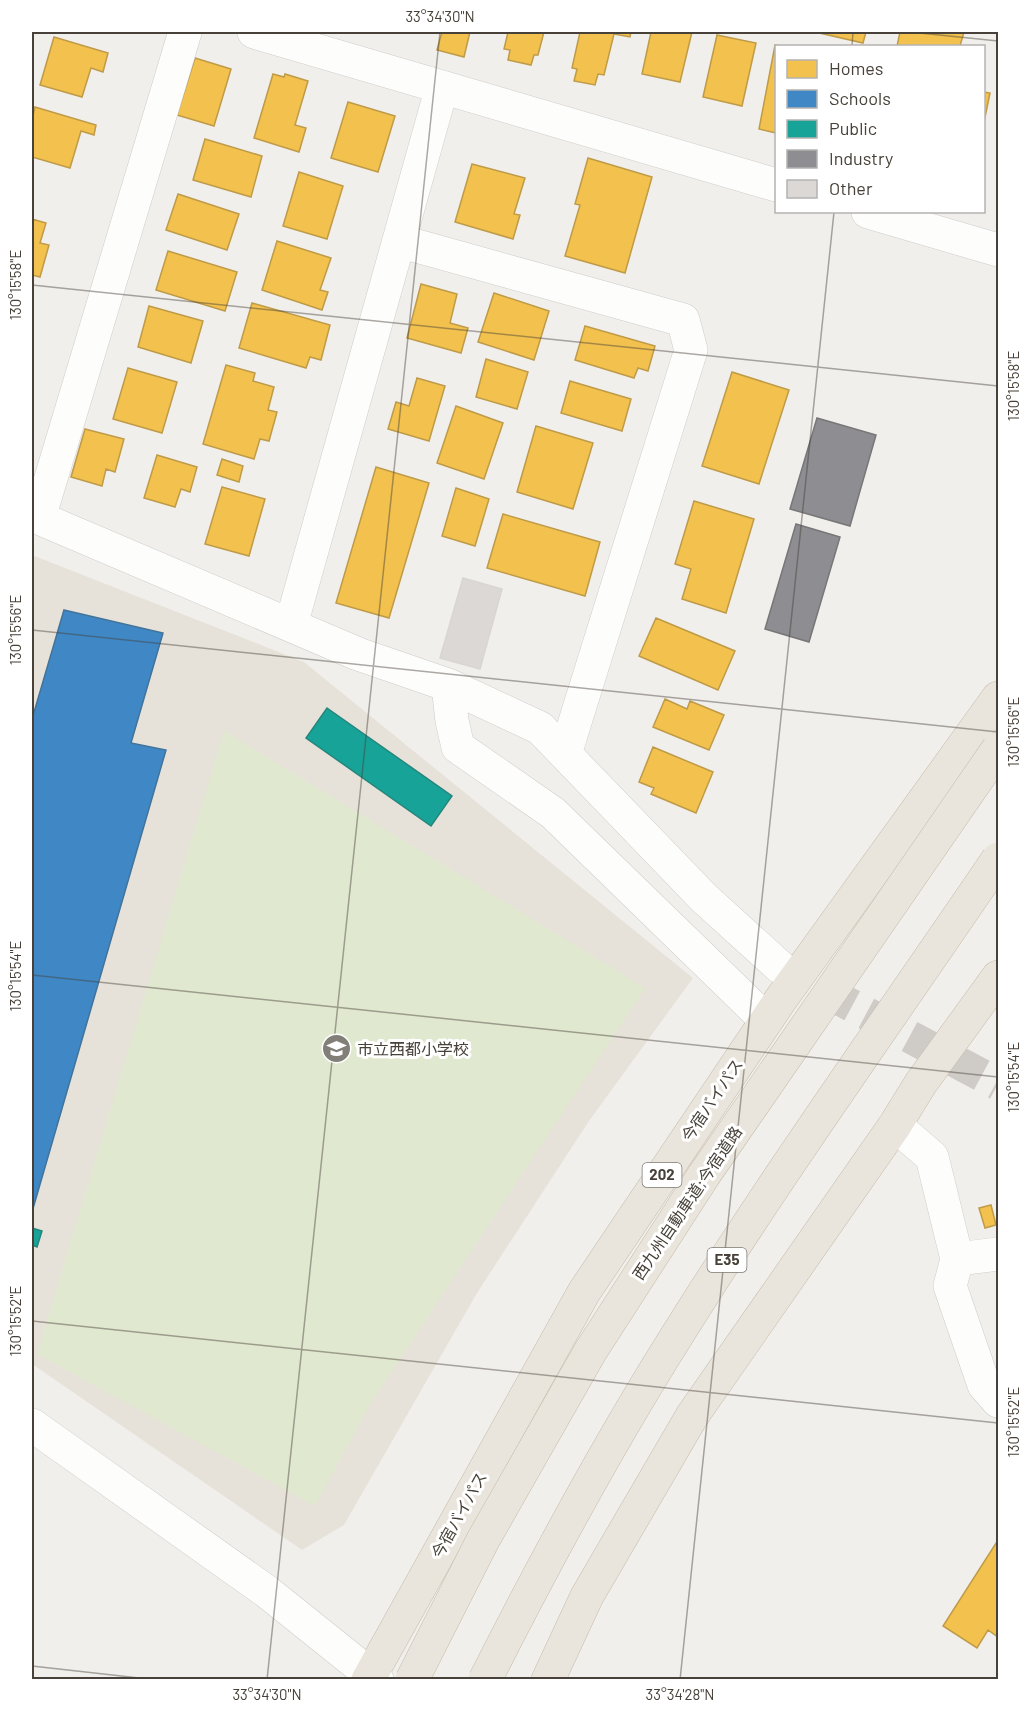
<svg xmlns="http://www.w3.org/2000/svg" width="1030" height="1711" viewBox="0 0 1030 1711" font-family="Barlow,'Noto Sans JP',sans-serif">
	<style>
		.education { fill: #e7e2d9 }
		.green { fill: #e0e8cf }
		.homes { fill: #f2c14e; stroke: #bf9b48; stroke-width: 1.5 }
		.schools { fill: #3f88c5; stroke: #41739b; stroke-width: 1.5 }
		.public { fill: #17a398; stroke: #25867c; stroke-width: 1.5 }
		.industry { fill: #8d8d92; stroke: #787677; stroke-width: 1.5 }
		.building { fill: #dbd8d5; stroke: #d9d6d2; stroke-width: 1.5 }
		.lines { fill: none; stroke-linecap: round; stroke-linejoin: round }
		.minor-tunnel { stroke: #cfccc8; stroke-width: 33; stroke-dasharray: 33 16; stroke-linecap: butt }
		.minor-casing { stroke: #cfcdca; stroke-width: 34 }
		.highway-casing { stroke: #c6bbab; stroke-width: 34 }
		.minor { stroke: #fdfdfc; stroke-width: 33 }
		.highway { stroke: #eae5dc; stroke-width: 33 }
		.highway-bridge-casing { stroke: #c6bbab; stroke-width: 34; stroke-linecap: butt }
		.highway-bridge { stroke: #eae5dc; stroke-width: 33 }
		.ticks { fill: none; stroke: #474139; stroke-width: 1.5; stroke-opacity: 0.45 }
		.labels { text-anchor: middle; stroke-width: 6; stroke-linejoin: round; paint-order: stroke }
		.shield { fill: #fff; stroke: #7e7a74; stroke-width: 1.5 }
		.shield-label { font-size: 15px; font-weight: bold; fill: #474139 }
		.poi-label { font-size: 16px; fill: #474139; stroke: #fff; text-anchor: start }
		.street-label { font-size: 16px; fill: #474139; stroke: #fff }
		.neatline { fill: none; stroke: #474139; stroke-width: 2 }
		.ticks-label { font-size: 15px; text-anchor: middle; fill: #474139 }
	</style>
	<rect width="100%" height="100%" fill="#f1efec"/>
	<!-- education -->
	<path class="education" d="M 32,555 L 304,662 L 693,978 L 589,1121 L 477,1293 L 344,1525 L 302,1550 L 32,1364 Z"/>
	<!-- green -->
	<path class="green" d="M 224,731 L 645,988 L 370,1404 L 315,1506 L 37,1354 Z"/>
	<!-- homes -->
	<path class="homes" d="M 442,32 L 470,32 L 464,57 L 437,50 Z
		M 508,32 L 544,32 L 538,55 L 534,55 L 531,65 L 508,60 L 510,50 L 504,49 Z
		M 580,32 L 631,32 L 630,37 L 614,34 L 604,75 L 598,74 L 595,85 L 574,81 L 577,69 L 572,68 Z
		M 651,32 L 692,32 L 680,82 L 642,74 Z
		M 815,32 L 866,32 L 863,43 Z
		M 900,32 L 964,32 L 960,46 L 897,46 Z
		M 717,35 L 756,43 L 742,106 L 703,97 Z
		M 54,37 L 108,53 L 103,72 L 91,68 L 82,97 L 40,85 Z
		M 775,45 L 782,46 L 776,46 L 776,133 L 759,129 Z
		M 195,58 L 231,69 L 214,126 L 177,115 Z
		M 273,74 L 284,77 L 285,74 L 308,81 L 295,125 L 306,128 L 299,152 L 254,138 Z
		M 984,92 L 990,93 L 984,122 Z
		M 348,102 L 395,116 L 378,172 L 331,158 Z
		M 35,107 L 96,125 L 94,135 L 81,131 L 70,168 L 32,157 L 32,120 Z
		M 205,139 L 262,156 L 251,197 L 193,180 Z
		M 588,158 L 652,177 L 625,273 L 565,256 L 580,205 L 575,204 Z
		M 472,164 L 525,178 L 514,214 L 520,215 L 513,239 L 455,222 Z
		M 299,172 L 343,186 L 327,239 L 283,226 Z
		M 178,194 L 239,214 L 227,250 L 166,230 Z
		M 32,219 L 46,223 L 40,243 L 49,245 L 40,277 L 32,275 Z
		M 277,241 L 331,258 L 320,290 L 328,292 L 322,310 L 262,290 Z
		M 168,251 L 237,272 L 225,311 L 156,290 Z
		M 421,284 L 457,294 L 450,323 L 468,328 L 461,353 L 407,338 Z
		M 494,293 L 549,311 L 534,360 L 478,342 Z
		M 252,303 L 330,325 L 321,360 L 310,357 L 306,368 L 239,348 Z
		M 149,306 L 203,321 L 191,363 L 138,347 Z
		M 585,326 L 655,346 L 648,371 L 638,368 L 634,378 L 575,360 Z
		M 486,359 L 528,372 L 517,409 L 476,397 Z
		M 226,365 L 255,373 L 253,381 L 274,387 L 268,410 L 277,412 L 269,441 L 260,439 L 254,459 L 203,444 Z
		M 128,368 L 177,382 L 162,433 L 113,419 Z
		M 732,372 L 789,390 L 759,484 L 702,466 Z
		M 417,378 L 445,386 L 429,441 L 388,429 L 396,402 L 409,406 Z
		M 570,381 L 631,399 L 622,431 L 561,413 Z
		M 456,406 L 503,423 L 484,479 L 437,463 Z
		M 536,426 L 593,443 L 573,509 L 517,492 Z
		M 85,429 L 124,439 L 115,472 L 106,469 L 102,486 L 71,477 Z
		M 157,455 L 197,467 L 190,492 L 181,489 L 175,507 L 144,498 Z
		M 222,459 L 243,466 L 239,482 L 217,475 Z
		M 376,467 L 429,483 L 389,618 L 336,603 Z
		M 222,487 L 265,499 L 249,556 L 205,544 Z
		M 456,488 L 489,499 L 475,546 L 442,536 Z
		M 694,501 L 754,519 L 726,613 L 682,599 L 691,569 L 675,564 Z
		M 503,514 L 600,542 L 585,596 L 487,568 Z
		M 656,618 L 735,651 L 718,690 L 639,656 Z
		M 665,699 L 687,709 L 690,701 L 724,715 L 709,750 L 653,727 Z
		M 653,747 L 713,772 L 696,813 L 651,794 L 654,788 L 639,782 Z
		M 991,1205 L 996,1225 L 985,1228 L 979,1208 Z
		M 998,1540 L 998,1637 L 988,1630 L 977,1648 L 943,1626 Z"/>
	<!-- schools -->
	<path class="schools" d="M 64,610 L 163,633 L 131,743 L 166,750 L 32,1212 L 32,719 Z"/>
	<!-- public -->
	<path class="public" d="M 327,708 L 452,796 L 431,826 L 306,738 Z
		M 32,1228 L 42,1231 L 37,1247 L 32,1245 Z"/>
	<!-- industry -->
	<path class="industry" d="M 817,418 L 876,435 L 850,526 L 790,509 Z
		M 796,524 L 840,537 L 809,642 L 765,629 Z"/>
	<!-- building -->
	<path class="building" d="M 463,578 L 502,589 L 480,669 L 440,658 Z"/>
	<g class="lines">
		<!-- minor-tunnel -->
		<path class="minor-tunnel" d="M 780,967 L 998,1084"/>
		<defs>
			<path id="minor" d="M 254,32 L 776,185
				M 868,212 L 998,250
				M 399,241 L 683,320 L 691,350 L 565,754
				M 32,515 L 358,654 L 448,685 L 540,728 L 704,898 L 780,967
				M 39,518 L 185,32
				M 291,625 L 442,87
				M 448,685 L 452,721 L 458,747 L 553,813 L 766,1020
				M 895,1125 L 932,1157 L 957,1259
				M 998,1254 L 957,1259 L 950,1286 L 984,1385 L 998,1401
				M 32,1425 L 266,1591 L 377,1680"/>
			<path id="highway" d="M 368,1680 L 584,1292 L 781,999 L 998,698
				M 548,1680 L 587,1596 L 692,1416 L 895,1125 L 921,1083 L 998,977"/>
		</defs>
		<!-- minor casing -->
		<use href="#minor" class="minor-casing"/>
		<!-- highway casing -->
		<use href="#highway" class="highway-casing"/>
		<!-- minor -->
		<use href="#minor" class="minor"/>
		<!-- highway -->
		<use href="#highway" class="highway"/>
		<defs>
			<path id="highway-bridge" d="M 412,1680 L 483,1540 L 590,1352 L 704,1175 L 998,749
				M 485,1680 C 535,1581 587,1484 644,1389 C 754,1207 879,1034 998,859"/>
		</defs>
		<!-- highway-bridge casing -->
		<use href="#highway-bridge" class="highway-bridge-casing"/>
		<!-- highway-bridge -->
		<use href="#highway-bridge" class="highway-bridge"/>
	</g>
	<!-- ticks -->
	<path class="ticks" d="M 910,32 L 998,41M 852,46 L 853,32M 32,285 L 998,386M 32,630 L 998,732M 32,975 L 998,1077M 32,1321 L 998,1423M 32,1666 L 157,1680M 267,1680 L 440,32M 680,1680 L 834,212"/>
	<!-- icons -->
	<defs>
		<symbol id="school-disc" viewBox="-11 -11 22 22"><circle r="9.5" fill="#827e78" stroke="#fff"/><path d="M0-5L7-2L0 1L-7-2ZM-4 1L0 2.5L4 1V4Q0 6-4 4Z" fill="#fff"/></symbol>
	</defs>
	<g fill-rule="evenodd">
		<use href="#school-disc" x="320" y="1032" width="33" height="33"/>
	</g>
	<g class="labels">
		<!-- shield labels -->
		<g class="shield">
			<rect x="642.5" y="1163" width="39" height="24" rx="4.5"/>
			<rect x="707.5" y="1248" width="39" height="24" rx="4.5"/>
		</g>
		<g class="shield-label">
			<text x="662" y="1180">202</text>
			<text x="727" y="1265">E35</text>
		</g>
		<!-- poi labels -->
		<g class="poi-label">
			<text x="357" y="1055">市立西都小学校</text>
		</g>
		<!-- street labels -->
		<g class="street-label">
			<text transform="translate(712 1100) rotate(-56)" y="6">今宿バイパス</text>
			<text transform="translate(687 1203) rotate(-56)" y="6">西九州自動車道;今宿道路</text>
			<text transform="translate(459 1515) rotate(-61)" y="6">今宿バイパス</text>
		</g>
	</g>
	<!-- border -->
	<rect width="1030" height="1711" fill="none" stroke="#ffffff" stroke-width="66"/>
	<!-- legend -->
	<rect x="775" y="45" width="210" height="168" fill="#ffffff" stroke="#b5b3b0" stroke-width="1.5"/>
	<rect x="787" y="60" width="30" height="18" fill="#f2c14e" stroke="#b5b3b0" stroke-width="1.5"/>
	<text x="829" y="75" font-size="18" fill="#474139">Homes</text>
	<rect x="787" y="90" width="30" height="18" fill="#3f88c5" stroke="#b5b3b0" stroke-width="1.5"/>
	<text x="829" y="105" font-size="18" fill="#474139">Schools</text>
	<rect x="787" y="120" width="30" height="18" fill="#17a398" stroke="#b5b3b0" stroke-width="1.5"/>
	<text x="829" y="135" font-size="18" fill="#474139">Public</text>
	<rect x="787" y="150" width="30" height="18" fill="#8d8d92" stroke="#b5b3b0" stroke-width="1.5"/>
	<text x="829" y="165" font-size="18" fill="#474139">Industry</text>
	<rect x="787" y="180" width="30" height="18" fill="#dbd8d5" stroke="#b5b3b0" stroke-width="1.5"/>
	<text x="829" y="195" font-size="18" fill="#474139">Other</text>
	<rect x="33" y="33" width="964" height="1645" class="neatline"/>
	<g class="ticks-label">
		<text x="440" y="22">33°34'30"N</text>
		<text transform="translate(16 285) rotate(-90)" y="5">130°15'58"E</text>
		<text transform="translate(1014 386) rotate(-90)" y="5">130°15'58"E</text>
		<text transform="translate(16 630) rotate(-90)" y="5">130°15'56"E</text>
		<text transform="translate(1014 732) rotate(-90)" y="5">130°15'56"E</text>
		<text transform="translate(16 976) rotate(-90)" y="5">130°15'54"E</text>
		<text transform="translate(1014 1077) rotate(-90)" y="5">130°15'54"E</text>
		<text transform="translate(16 1321) rotate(-90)" y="5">130°15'52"E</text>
		<text transform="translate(1014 1422) rotate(-90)" y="5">130°15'52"E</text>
		<text x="267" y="1700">33°34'30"N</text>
		<text x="680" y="1700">33°34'28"N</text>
	</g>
</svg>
